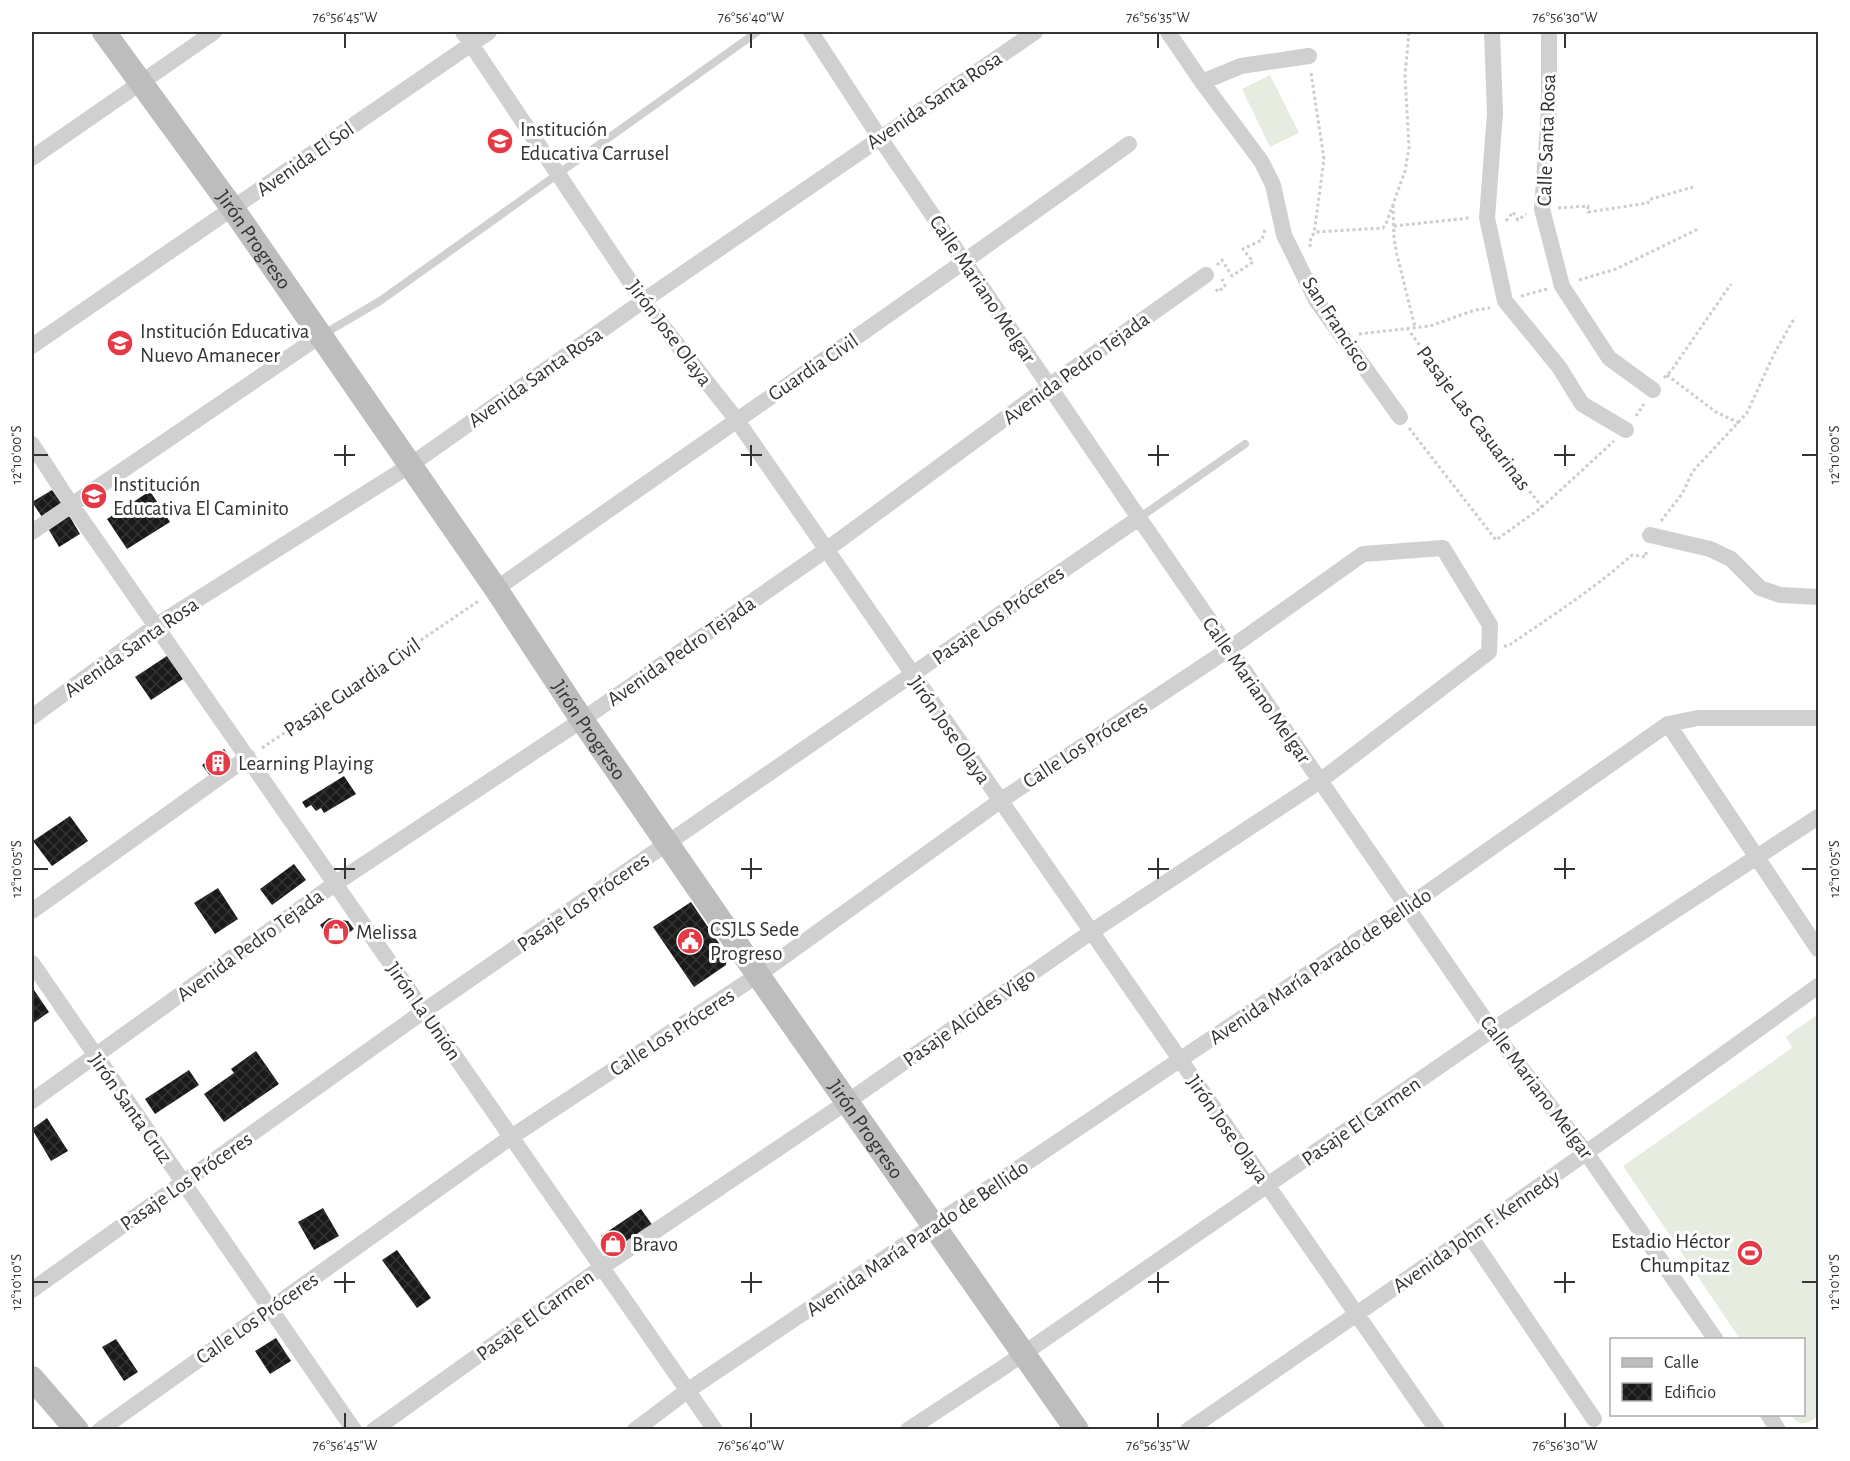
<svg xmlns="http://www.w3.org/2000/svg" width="1850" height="1461" viewBox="0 0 1850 1461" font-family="'Alegreya Sans',sans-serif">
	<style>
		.pitch { fill: #e6ecdf }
		.building { fill: url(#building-cross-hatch) }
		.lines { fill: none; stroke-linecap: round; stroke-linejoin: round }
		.path { stroke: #cdcdcd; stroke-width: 3; stroke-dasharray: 3 3; stroke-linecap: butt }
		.lane { stroke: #d0d0d0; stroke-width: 8 }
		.street { stroke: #d0d0d0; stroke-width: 16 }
		.secondary { stroke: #bdbdbd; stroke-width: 24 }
		.ticks { fill: none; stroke: #333; stroke-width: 2 }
		.labels { text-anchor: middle; stroke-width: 6; stroke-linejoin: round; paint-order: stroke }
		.street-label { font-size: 21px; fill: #333; stroke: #fff }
		.poi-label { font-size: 21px; fill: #333; stroke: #fff; text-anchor: start }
		.neatline { fill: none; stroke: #333; stroke-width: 2 }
		.ticks-label { font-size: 15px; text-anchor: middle; fill: #333 }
	</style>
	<defs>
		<pattern id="building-cross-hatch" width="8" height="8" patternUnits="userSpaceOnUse" patternTransform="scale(1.5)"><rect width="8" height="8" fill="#1a1a1a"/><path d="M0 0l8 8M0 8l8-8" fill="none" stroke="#333"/></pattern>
	</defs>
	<rect width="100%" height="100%" fill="#fff"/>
	<!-- pitch -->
	<path class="pitch" d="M 1270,75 L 1299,133 L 1270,147 L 1242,89 Z
		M 1818,1014 L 1818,1417 C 1806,1424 1799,1427 1791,1415 L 1804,1414 L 1804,1340 L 1740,1339 L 1623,1166 L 1792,1048 L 1786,1037 Z"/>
	<!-- building -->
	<path class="building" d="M 52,490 L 62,504 L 42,517 L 32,502 Z
		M 150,491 L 170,522 L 127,549 L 107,519 Z
		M 67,512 L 80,534 L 59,547 L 46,525 Z
		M 167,656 L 183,679 L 151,700 L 135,677 Z
		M 224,749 L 233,762 L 211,777 L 202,765 Z
		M 344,776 L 356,794 L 324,813 L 321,808 L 316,811 L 311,805 L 306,808 L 302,802 Z
		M 70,816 L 88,841 L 52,866 L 33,841 Z
		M 294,864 L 306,880 L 272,905 L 260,889 Z
		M 218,888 L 238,919 L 215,934 L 194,903 Z
		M 691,902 L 727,955 L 726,965 L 694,987 L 653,927 Z
		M 329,918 L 348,921 L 354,929 L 333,944 L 320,925 Z
		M 32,987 L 49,1012 L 32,1024 Z
		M 256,1051 L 279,1084 L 224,1122 L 204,1094 L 234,1073 L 231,1069 Z
		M 189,1070 L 199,1085 L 155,1114 L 145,1099 Z
		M 47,1118 L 68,1151 L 51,1161 L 32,1129 Z
		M 323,1208 L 339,1236 L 314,1250 L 298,1222 Z
		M 641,1209 L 653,1226 L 612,1253 L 601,1236 Z
		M 397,1250 L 431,1298 L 417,1308 L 382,1260 Z
		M 276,1338 L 291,1361 L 270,1374 L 255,1351 Z
		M 116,1339 L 138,1372 L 124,1381 L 102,1347 Z"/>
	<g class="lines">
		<!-- path -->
		<path class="path" d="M 1311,73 L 1324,159 L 1314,234
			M 1393,205 L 1394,238 L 1397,255 L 1415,327
			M 1558,208 L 1588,206 L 1588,212 L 1648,203 L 1648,200 L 1693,187
			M 1506,221 L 1513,212 L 1518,220 L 1526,214
			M 1394,226 L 1469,218
			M 1310,247 L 1311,236 L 1316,232 L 1383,228 L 1386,224 L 1405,171 L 1409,148 L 1405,75 L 1409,32
			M 1217,265 L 1222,260 L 1232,276 L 1253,262 L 1243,249 L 1262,240 L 1265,229
			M 1579,280 L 1616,269 L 1698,229
			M 1216,289 L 1218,292 L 1225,286 L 1222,279
			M 1521,296 L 1547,289
			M 1407,328 L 1494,446 L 1542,507
			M 1359,334 L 1430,326 L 1475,310 L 1490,308
			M 1667,375 L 1716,412 L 1739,423
			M 1664,378 L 1671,371 L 1731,284
			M 1636,416 L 1644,404
			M 1409,428 L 1496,540 L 1542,507 L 1614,441
			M 1661,521 L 1682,494 L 1693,471 L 1747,413 L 1774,354 L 1795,317
			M 1504,646 L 1508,646 C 1550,617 1594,589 1632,555 L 1646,557 L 1646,550
			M 262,748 L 480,600"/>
		<!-- lane -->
		<path class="lane" d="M 322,335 L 380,301 L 757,32
			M 1139,518 L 1245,444"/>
		<!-- street -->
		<path class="street" d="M 463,32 L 643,301 L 736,419 L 1437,1430
			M 811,32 L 880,138 L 1139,518 L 1492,1030 L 1587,1154 L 1716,1340
			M 1168,32 L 1202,82 L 1261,161 L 1273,185 L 1284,235 L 1316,300 L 1400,417
			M 1492,32 L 1495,113 L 1487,218 L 1505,301 L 1559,367 L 1582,404 L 1626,430
			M 1549,32 L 1549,109 L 1542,209 L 1562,286 L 1609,358 L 1653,390
			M 1202,82 L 1241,66 L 1309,56
			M 32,158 L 214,32
			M 32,346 L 489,32
			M 32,444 L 71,504 L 715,1430
			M 32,532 L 320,336
			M 1650,535 L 1710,549 L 1731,559 L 1760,588 L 1780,595 L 1818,597
			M 496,589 C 707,440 920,295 1129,144
			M 32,717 L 157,625 L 409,466 L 643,301 L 1035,32
			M 1668,724 L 1818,949
			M 32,911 L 248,757
			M 32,963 L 354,1430
			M 32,1101 L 336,883 L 582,720 L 826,550 L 1049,386 L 1206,275
			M 1470,1236 L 1594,1419
			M 32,1290 L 424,1011 L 1139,518
			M 1768,1414 L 1778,1430
			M 100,1430 L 511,1137 L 758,975 L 1000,801 L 1229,649 L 1363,554 L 1443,548 L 1490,625 L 1489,652 L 1320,781 L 1091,932 L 847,1102 L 602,1267 L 374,1430
			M 635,1430 L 687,1391 L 1407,907 L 1668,724 L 1698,718 L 1818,718
			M 908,1430 L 1007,1365 L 1492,1030 L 1818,817
			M 1188,1430 C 1401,1285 1610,1137 1818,986"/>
		<!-- secondary -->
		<g class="secondary">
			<path id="s1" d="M 104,32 L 233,209 L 496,589 L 582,720 L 758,975 L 1077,1430"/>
			<path d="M 32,1378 L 77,1430"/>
		</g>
	</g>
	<!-- ticks -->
	<path class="ticks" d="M 345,33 L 345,48M 751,33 L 751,48M 1158,33 L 1158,48M 1565,33 L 1565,48M 345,445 L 345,466M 751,445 L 751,466M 1158,445 L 1158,466M 1565,445 L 1565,466M 33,455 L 48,455M 334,455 L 355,455M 741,455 L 762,455M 1148,455 L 1169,455M 1554,455 L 1575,455M 1802,455 L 1817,455M 345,858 L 345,879M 751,858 L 751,879M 1158,858 L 1158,879M 1565,858 L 1565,879M 33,869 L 48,869M 334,869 L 355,869M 741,869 L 762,869M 1148,869 L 1169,869M 1554,869 L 1575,869M 1802,869 L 1817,869M 345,1272 L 345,1293M 751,1272 L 751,1293M 1158,1272 L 1158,1293M 1565,1272 L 1565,1293M 33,1282 L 48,1282M 334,1282 L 355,1282M 741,1282 L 762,1282M 1148,1282 L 1169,1282M 1554,1282 L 1575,1282M 1802,1282 L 1817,1282M 345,1413 L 345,1428M 751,1413 L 751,1428M 1158,1413 L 1158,1428M 1565,1413 L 1565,1428"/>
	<!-- icons -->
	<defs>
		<symbol id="school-disc" viewBox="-11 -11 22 22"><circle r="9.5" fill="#e63946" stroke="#fff"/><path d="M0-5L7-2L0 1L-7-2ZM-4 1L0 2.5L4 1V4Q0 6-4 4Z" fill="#fff"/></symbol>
		<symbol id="building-disc" viewBox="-11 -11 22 22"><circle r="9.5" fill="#e63946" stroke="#fff"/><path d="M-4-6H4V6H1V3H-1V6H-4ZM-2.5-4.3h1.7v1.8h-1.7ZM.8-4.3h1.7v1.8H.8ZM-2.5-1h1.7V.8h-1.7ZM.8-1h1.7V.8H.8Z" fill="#fff"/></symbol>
		<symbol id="shop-disc" viewBox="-11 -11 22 22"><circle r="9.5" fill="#e63946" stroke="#fff"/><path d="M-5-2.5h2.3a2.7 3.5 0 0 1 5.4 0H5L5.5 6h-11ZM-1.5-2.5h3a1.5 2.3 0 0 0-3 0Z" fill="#fff"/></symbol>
		<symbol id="civic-disc" viewBox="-11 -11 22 22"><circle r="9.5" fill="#e63946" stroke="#fff"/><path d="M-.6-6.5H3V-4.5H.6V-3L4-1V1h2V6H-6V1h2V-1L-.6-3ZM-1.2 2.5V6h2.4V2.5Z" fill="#fff"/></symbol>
		<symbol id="stadium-disc" viewBox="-11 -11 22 22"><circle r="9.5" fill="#e63946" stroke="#fff"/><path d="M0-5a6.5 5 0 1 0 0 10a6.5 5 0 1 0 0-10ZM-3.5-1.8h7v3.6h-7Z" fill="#fff"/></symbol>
	</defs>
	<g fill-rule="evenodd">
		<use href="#school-disc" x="485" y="126" width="30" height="30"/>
		<use href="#school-disc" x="105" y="328" width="30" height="30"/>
		<use href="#school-disc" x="79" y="481" width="30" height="30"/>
		<use href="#building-disc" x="203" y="748" width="30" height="30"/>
		<use href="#shop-disc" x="321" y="917" width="30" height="30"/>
		<use href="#civic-disc" x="675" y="926" width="30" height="30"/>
		<use href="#shop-disc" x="598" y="1229" width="30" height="30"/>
		<use href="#stadium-disc" x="1735" y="1238" width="30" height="30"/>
	</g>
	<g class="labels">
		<!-- street labels -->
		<g class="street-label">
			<text transform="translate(934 100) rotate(-34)" y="7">Avenida Santa Rosa</text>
			<text transform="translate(1546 140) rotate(-88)" y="7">Calle Santa Rosa</text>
			<text transform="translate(305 159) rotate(-35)" y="7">Avenida El Sol</text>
			<text dy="7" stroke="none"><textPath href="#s1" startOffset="256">Jirón Progreso</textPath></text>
			<text transform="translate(983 289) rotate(56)" y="7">Calle Mariano Melgar</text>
			<text transform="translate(1337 324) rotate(57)" y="7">San Francisco</text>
			<text transform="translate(670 333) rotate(53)" y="7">Jirón Jose Olaya</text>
			<text transform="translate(813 367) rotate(-34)" y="7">Guardia Civil</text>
			<text transform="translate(1076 368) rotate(-36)" y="7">Avenida Pedro Tejada</text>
			<text transform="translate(535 377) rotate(-35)" y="7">Avenida Santa Rosa</text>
			<text transform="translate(1474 418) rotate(53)" y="7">Pasaje Las Casuarinas</text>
			<text transform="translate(998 615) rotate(-35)" y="7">Pasaje Los Próceres</text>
			<text transform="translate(131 647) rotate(-35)" y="7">Avenida Santa Rosa</text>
			<text transform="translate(681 651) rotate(-35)" y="7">Avenida Pedro Tejada</text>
			<text transform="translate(352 687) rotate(-34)" y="7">Pasaje Guardia Civil</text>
			<text transform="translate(1257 690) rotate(55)" y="7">Calle Mariano Melgar</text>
			<text dy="7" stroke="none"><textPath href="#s1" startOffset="850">Jirón Progreso</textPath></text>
			<text transform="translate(950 730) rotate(55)" y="7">Jirón Jose Olaya</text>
			<text transform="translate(1085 744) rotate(-33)" y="7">Calle Los Próceres</text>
			<text transform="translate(583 902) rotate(-35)" y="7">Pasaje Los Próceres</text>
			<text transform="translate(250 945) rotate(-36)" y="7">Avenida Pedro Tejada</text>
			<text transform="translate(1320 966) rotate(-34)" y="7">Avenida María Parado de Bellido</text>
			<text transform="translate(424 1011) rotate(55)" y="7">Jirón La Unión</text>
			<text transform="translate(969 1017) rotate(-35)" y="7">Pasaje Alcides Vigo</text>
			<text transform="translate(672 1032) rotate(-33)" y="7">Calle Los Próceres</text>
			<text transform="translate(1537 1087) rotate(53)" y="7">Calle Mariano Melgar</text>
			<text transform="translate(131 1108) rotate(55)" y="7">Jirón Santa Cruz</text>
			<text transform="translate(1361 1121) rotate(-35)" y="7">Pasaje El Carmen</text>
			<text transform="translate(1228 1129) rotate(55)" y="7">Jirón Jose Olaya</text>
			<text dy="7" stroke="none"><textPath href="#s1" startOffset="1336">Jirón Progreso</textPath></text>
			<text transform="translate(186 1181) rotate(-35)" y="7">Pasaje Los Próceres</text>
			<text transform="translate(1476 1231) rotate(-35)" y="7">Avenida John F. Kennedy</text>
			<text transform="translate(917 1238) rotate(-34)" y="7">Avenida María Parado de Bellido</text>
			<text transform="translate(535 1315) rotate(-36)" y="7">Pasaje El Carmen</text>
			<text transform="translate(257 1318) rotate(-35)" y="7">Calle Los Próceres</text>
		</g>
		<!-- poi labels -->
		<g class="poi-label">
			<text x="520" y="136">Institución<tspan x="520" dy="24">Educativa Carrusel</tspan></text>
			<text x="140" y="338">Institución Educativa<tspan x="140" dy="24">Nuevo Amanecer</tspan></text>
			<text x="113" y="491">Institución<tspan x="113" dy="24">Educativa El Caminito</tspan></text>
			<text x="238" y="770">Learning Playing</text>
			<text x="710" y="936">CSJLS Sede<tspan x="710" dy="24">Progreso</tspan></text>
			<text x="356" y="939">Melissa</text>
			<text x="1730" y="1248" text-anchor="end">Estadio Héctor<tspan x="1730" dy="24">Chumpitaz</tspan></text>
			<text x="632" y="1251">Bravo</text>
		</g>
	</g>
	<!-- border -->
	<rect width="1850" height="1461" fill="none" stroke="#ffffff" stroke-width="66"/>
	<!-- legend -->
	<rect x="1610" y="1338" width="195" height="78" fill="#ffffff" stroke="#adadad" stroke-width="1.5"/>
	<rect x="1622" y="1358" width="30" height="9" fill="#bdbdbd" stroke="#adadad" stroke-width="1.5"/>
	<text x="1664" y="1368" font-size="18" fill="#333333">Calle</text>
	<rect x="1622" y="1383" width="30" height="18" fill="url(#building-cross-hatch)" stroke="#adadad" stroke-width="1.5"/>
	<text x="1664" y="1398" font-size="18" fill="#333333">Edificio</text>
	<rect x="33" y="33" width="1784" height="1395" class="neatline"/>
	<g class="ticks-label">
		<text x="345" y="22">76°56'45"W</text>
		<text x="751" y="22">76°56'40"W</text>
		<text x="1158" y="22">76°56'35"W</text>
		<text x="1565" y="22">76°56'30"W</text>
		<text transform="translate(16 455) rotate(-90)" y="5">12°10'00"S</text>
		<text transform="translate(1834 455) rotate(-90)" y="5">12°10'00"S</text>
		<text transform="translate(16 869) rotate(-90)" y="5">12°10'05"S</text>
		<text transform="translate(1834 869) rotate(-90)" y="5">12°10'05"S</text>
		<text transform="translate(16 1282) rotate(-90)" y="5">12°10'10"S</text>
		<text transform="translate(1834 1282) rotate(-90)" y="5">12°10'10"S</text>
		<text x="345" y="1450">76°56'45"W</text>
		<text x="751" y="1450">76°56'40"W</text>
		<text x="1158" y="1450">76°56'35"W</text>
		<text x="1565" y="1450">76°56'30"W</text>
	</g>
</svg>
